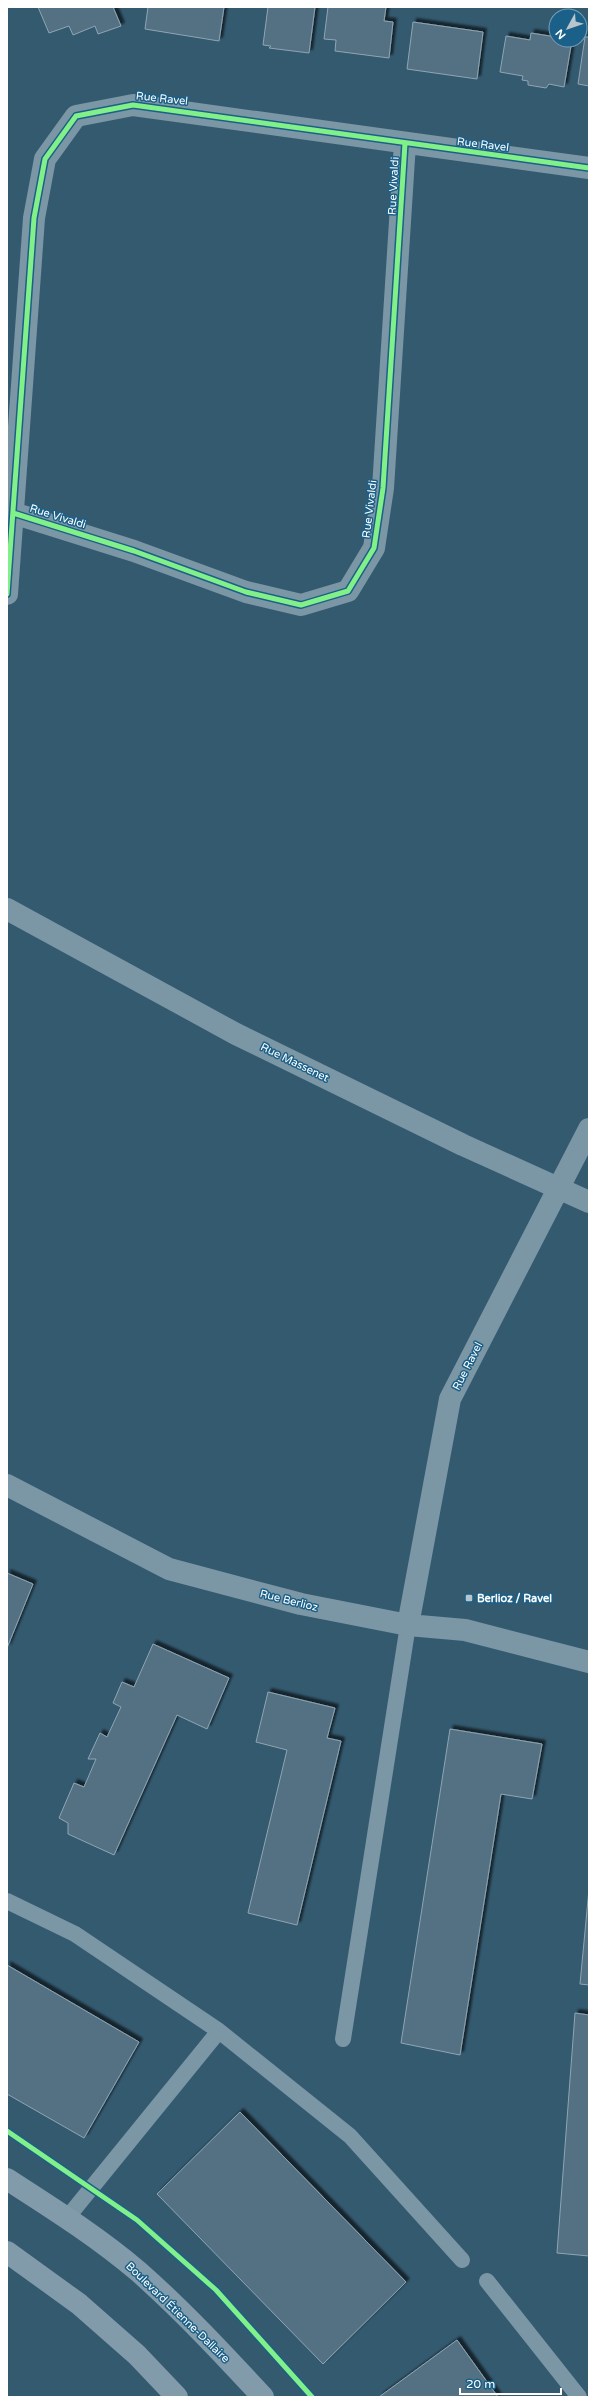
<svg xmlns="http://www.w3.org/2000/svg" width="596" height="2404" viewBox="0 0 596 2404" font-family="'Varela Round',sans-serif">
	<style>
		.building { fill: #527182; stroke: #8fa5b3; filter: url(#shadow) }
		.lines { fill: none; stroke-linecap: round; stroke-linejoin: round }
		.lane { stroke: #7b96a5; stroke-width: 16 }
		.street { stroke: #7b96a5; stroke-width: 22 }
		.secondary { stroke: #829baa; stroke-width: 22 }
		.cycleway-casing { stroke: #1b6088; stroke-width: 8 }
		.cycleway { stroke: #82f089; stroke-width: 5 }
		.poi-dot { fill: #b8c5cd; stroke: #1b6088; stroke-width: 1.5 }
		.labels { text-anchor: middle; stroke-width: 3; stroke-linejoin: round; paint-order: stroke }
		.street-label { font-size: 11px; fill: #fff; stroke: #1b6088 }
		.poi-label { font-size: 11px; font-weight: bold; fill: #fff; stroke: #1b6088; text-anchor: start }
	</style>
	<defs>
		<filter id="shadow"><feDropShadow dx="3.5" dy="-3.5" stdDeviation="1" flood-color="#0009"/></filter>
	</defs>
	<rect width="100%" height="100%" fill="#345a70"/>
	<!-- building -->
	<path class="building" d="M 38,7 L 113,7 L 121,26 L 98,34 L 95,26 L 73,35 L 69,26 L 49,33 Z
		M 148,7 L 224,7 L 219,41 L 145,29 Z
		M 268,7 L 315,7 L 309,53 L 269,48 L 271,46 L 263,45 Z
		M 328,7 L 386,7 L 384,21 L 393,22 L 389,58 L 335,51 L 336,40 L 324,39 Z
		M 413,22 L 483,32 L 477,79 L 407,69 Z
		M 531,33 L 556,37 L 556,40 L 572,40 L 564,87 L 549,84 L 546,88 L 528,85 L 528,81 L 522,80 L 523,76 L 500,72 L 506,36 L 530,40 Z
		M 585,37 L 589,37 L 589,86 L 578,84 Z
		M 7,1573 L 33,1584 L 7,1648 Z
		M 153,1644 L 229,1678 L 207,1729 L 177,1715 L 114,1855 L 68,1834 L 68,1823 L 59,1818 L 74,1783 L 84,1787 L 96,1759 L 88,1759 L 100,1733 L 107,1737 L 121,1707 L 113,1703 L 122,1682 L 134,1687 Z
		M 268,1692 L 335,1708 L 327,1738 L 341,1741 L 297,1925 L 248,1913 L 287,1750 L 256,1742 Z
		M 450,1729 L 542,1744 L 532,1799 L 501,1794 L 460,2055 L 401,2043 Z
		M 589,1889 L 589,1985 L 580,1984 Z
		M 7,1965 L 139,2042 L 84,2138 L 7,2094 Z
		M 575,2013 L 589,2015 L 589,2256 L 557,2253 Z
		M 240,2112 L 406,2282 L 323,2364 L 157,2194 Z
		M 457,2340 L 498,2397 L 379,2397 Z"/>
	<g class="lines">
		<!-- lane -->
		<path class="lane" d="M 7,1901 L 75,1934 L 219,2031 L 67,2218
			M 219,2031 L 350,2136 L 462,2260
			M 343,2039 L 408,1625
			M 487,2281 L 579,2397"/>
		<!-- street -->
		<path class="street" d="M 13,513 L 134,551 L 246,592 L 301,605 L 348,591 L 374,548 L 383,488 L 405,143
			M 7,594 L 34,218 L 45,159 L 76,116 L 133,105 L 589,168
			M 7,909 L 236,1034 L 463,1145 L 589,1202
			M 7,1485 L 169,1569 L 301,1604 L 408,1625 L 465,1630 L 589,1662
			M 408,1625 L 450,1399 L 589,1129"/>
		<!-- secondary -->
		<path class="secondary" d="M 7,2179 C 52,2208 98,2237 139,2272 C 183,2311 223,2354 263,2397
			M 7,2252 L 79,2304 L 137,2355 L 177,2397"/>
		<defs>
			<path id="cycleway" d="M 13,513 L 134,551 L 246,592 L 301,605 L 348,591 L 374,548 L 383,488 L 405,143
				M 7,594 L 34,218 L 45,159 L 76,116 L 133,105 L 589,168
				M 7,2131 L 137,2220 L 216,2290 L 312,2397"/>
		</defs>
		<!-- cycleway casing -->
		<use href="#cycleway" class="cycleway-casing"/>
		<!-- cycleway -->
		<use href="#cycleway" class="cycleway"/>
	</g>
	<!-- markers -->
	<rect class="poi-dot" x="465" y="1594" width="8" height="8" rx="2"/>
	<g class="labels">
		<!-- street labels -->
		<g class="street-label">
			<text transform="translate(162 98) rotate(6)" y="4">Rue Ravel</text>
			<text transform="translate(483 144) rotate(7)" y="4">Rue Ravel</text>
			<text transform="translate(393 186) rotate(-87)" y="4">Rue Vivaldi</text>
			<text transform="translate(369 509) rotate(-83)" y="4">Rue Vivaldi</text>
			<text transform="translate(58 516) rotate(17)" y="4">Rue Vivaldi</text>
			<text transform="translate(295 1062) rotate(26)" y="4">Rue Massenet</text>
			<text transform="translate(467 1366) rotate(-63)" y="4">Rue Ravel</text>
			<text transform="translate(289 1600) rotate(14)" y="4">Rue Berlioz</text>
			<text transform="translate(178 2312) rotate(44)" y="4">Boulevard Étienne-Dallaire</text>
		</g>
		<!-- poi labels -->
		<g class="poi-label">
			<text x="477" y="1602">Berlioz / Ravel</text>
		</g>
	</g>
	<!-- border -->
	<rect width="596" height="2404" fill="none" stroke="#ffffff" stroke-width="16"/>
	<!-- north arrow -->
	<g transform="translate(568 28) rotate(230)"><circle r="19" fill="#1b6088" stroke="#76a0b8"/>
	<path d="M0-3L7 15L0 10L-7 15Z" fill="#b8c5cd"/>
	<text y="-6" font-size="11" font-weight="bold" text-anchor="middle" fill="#ffffff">N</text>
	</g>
	<!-- scale -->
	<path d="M460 2388v6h101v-6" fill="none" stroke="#ffffff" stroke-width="2"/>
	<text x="466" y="2388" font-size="12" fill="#ffffff" stroke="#1b6088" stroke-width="3" paint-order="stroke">20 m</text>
</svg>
